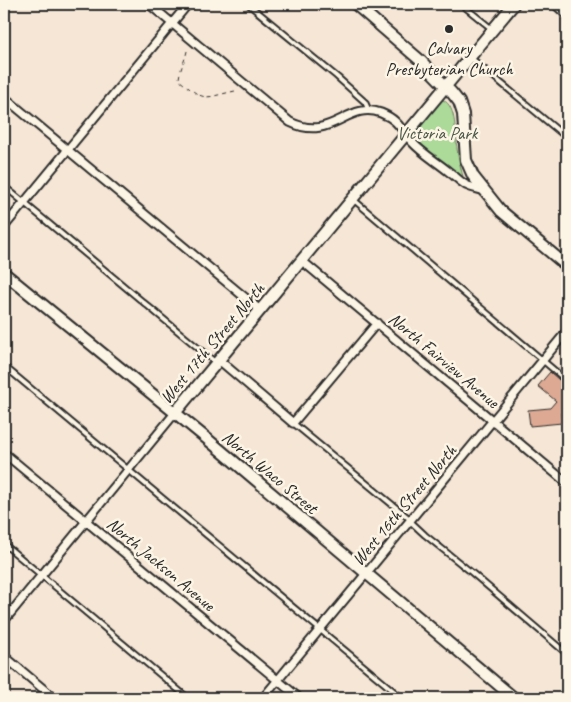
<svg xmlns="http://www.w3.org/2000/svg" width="571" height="702" viewBox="0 0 571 702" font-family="Caveat,sans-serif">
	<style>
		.green { fill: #acda99; stroke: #6c8262 }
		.building { fill: #dea993; stroke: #2b2b2b }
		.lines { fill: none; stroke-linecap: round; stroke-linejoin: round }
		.lane-casing { stroke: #2b2b2b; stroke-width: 8 }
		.street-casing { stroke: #2b2b2b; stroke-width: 11 }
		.secondary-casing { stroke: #2b2b2b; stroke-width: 14 }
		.path { stroke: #2b2b2b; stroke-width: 1; stroke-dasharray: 4 4; stroke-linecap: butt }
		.lane { stroke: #fcf5e5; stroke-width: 4 }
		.street { stroke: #fcf5e5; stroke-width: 7 }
		.secondary { stroke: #fcf5e5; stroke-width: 10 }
		.poi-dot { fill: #2b2b2b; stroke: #fcf5e5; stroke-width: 2 }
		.labels { text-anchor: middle; stroke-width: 5; stroke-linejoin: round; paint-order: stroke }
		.poi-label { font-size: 18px; fill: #2b2b2b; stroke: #fcf5e5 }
		.park-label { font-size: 18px; fill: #4b5746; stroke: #fcf5e5 }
		.street-label { font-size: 18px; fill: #2b2b2b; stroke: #fcf5e5 }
	</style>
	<rect width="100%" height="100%" fill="#f6e6d5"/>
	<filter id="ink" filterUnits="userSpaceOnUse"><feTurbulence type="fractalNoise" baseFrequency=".02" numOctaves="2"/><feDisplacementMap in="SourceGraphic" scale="10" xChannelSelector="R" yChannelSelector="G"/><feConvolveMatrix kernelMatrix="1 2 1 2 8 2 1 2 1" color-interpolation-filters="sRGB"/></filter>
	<g filter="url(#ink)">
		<!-- green -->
		<path class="green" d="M 443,100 C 457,106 455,136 457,149 C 458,157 460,165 462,173 L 463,176 L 460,178 L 414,139 L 412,135 L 438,102 Z"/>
		<!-- building -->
		<path class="building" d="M 550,372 L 567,387 L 567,418 L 561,413 L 562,423 L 530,426 L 528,410 L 550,408 L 556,401 L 538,386 Z"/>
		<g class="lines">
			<defs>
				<path id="lane" d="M 248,4 L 336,76 L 365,102 L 369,111
					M 461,4 L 492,29
					M 471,58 L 567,138
					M 4,186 L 215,362
					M 354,200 L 567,381
					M 4,366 L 402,698
					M 293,423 L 411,520
					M 410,521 L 425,535 L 471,572 L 567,654
					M 4,544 L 188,698"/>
				<path id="street" d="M 149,4 L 290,122 C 332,143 347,100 381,113 C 399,120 401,130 412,142 C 422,153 437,162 448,171 C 454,175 460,182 466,185 C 472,188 479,189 485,191
					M 4,97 L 260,310
					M 4,227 L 188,4
					M 301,260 L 567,483
					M 219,360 L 293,423 L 377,323
					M 4,453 L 299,698
					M 4,621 L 175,413
					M 4,656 L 54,698
					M 263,698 L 567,331"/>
				<path id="secondary" d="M 355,4 L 421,61 L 452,93 L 459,102 L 463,114 L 466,160 L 473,176 L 501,211 L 567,266
					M 557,4 L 567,13
					M 4,273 L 206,438 L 514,698
					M 175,413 L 514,4"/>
			</defs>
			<!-- lane casing -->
			<use href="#lane" class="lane-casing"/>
			<!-- street casing -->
			<use href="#street" class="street-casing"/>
			<!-- secondary casing -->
			<use href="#secondary" class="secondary-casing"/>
			<!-- path -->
			<path class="path" d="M 187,51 C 185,61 179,71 179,80 C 207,103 202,98 235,91"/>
			<!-- lane -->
			<use href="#lane" class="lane"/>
			<!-- street -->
			<use href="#street" class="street"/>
			<!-- secondary -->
			<use href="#secondary" class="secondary"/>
		</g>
	</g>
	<!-- markers -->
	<circle class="poi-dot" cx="449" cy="29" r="5"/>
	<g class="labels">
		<!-- poi labels -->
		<g class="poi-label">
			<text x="449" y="54">Calvary<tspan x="449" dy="21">Presbyterian Church</tspan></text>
		</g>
		<!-- park labels -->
		<g class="park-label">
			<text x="437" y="139">Victoria Park</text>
		</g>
		<!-- street labels -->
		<g class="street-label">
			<text transform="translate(212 343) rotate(-50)" y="6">West 17th Street North</text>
			<text transform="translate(444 360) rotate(40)" y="6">North Fairview Avenue</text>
			<text transform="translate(270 472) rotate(40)" y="6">North Waco Street</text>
			<text transform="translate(404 505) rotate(-50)" y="6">West 16th Street North</text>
			<text transform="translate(161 564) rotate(40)" y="6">North Jackson Avenue</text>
		</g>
	</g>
	<!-- margin -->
	<rect width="571" height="702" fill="none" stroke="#fcf5e5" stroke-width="20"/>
	<rect x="10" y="10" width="551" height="682" fill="none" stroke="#2b2b2b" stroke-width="2" filter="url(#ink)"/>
</svg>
